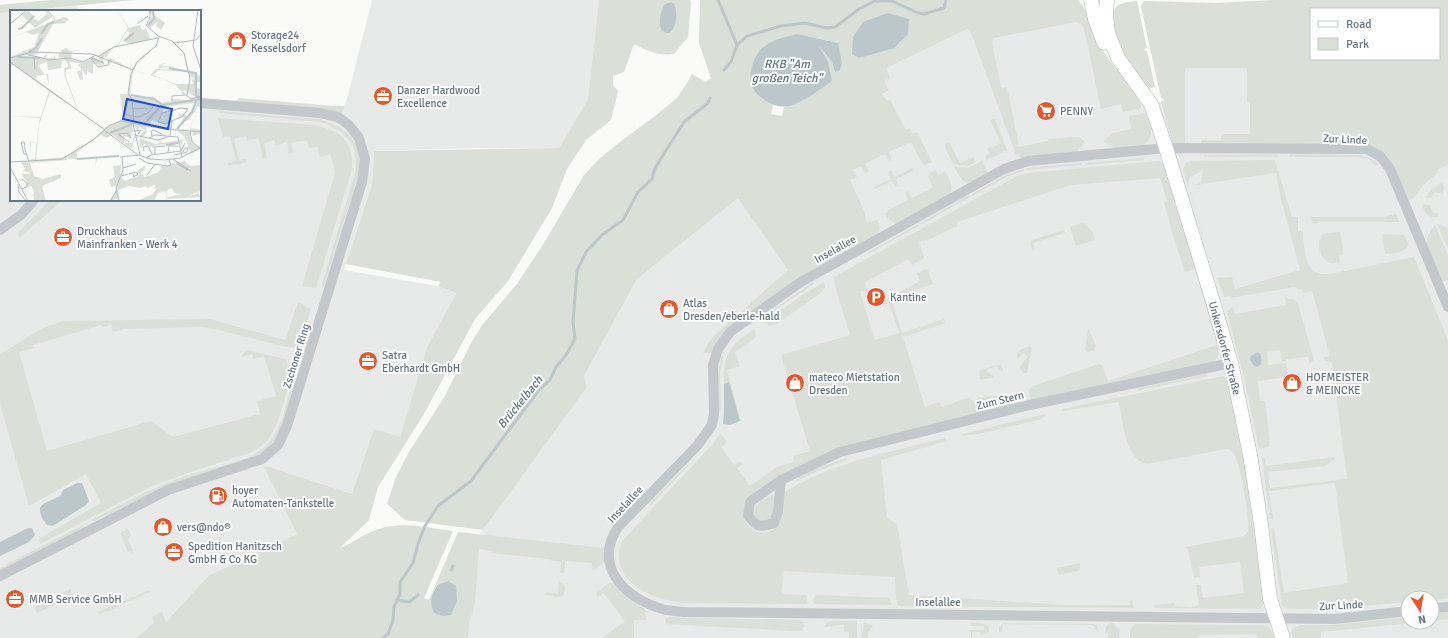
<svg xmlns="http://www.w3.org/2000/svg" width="1448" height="638" viewBox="0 0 1448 638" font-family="Signika,sans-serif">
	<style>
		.built { fill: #e8e9e9; fill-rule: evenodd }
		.green { fill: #dadfd7; fill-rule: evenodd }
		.water { fill: #bbc7cb }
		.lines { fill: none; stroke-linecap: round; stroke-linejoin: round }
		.stream { stroke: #bbc7cb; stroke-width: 3 }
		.secondary-casing { stroke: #b3babf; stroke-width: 15 }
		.street { stroke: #c3c8cc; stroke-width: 10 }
		.secondary { stroke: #fff; stroke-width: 14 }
		.labels { text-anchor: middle; stroke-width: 4; stroke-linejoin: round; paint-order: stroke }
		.poi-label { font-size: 11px; fill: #657683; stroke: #fff; text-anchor: start }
		.street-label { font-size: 11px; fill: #657683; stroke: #fff }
		.water-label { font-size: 12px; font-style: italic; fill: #60757c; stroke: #fff }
		.inset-river { fill: none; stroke: #bbc7cb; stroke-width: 2 }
		.inset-road { fill: none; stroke: #b5bdc2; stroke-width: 1 }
		.view { fill: #1d4ed8; fill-opacity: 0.15; stroke: #1d4ed8; stroke-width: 2 }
		.inset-edge { fill: none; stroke: #657683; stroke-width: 2 }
	</style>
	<rect width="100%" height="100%" fill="#fafaf8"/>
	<!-- built -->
	<path class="built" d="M 372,0 L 599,0 L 588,99 L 559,148 L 478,148 L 374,151 L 372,185 L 344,270 L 437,286 L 458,293 L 427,347 L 400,438 L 374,430 L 352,494 L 263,465 L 297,534 L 208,576 L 166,622 L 147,638 L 0,638 L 0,13 L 11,12 L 11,200 L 200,200 L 200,98 L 295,105 L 327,109 L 342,114 L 347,99 Z
		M 1068,1 L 1140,106 L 1164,101 L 1156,50 L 1255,51 L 1353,145 L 1448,162 L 1448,638 L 465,638 L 475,584 L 480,534 L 483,530 L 587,387 L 584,376 L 637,279 L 739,197 L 740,167 L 932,32 ZM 1408,598 L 1432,598 L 1432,622 L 1408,622 Z
		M 77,6 L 79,11 L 19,11 Z"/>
	<!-- green -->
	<path class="green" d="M 51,0 L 134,0 L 0,13 L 0,5 Z
		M 599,0 L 690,0 L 691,3 L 688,37 L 674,54 C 658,56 648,51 634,44 L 624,72 L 613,76 L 613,85 L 618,91 L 611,120 L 586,140 L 567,169 L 552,208 L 508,281 L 475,319 L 424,414 L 378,487 L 369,520 L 340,548 C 353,543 365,533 379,529 C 403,521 428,528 453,531 L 424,598 L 429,600 L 458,532 L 604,548 L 604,562 L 595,570 L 592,570 L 592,563 L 565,561 L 564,573 L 560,573 L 561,562 L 549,560 L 549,559 L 492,553 L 492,551 L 479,549 L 475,603 L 469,624 L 468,638 L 136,638 L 154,623 L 152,617 L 162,612 L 166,622 L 208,576 L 297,534 L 263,465 L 352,494 L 374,429 L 400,437 L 427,347 L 457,293 L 438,286 L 441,282 L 346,264 L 372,185 L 374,151 L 559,148 L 588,99 Z
		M 700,0 L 1078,0 L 1087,12 L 1102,49 L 1109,60 L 1132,88 L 1142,106 L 1141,107 L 1141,108 L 1123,112 L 1121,104 L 1101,109 L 1084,28 L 1081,24 L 1076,22 L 994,38 L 992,42 L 1001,88 L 1007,87 L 1019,147 L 1048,141 L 1048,139 L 1079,137 L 1084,141 C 1084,146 1078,148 1077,152 L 1021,158 L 1019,154 L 1016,155 L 970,30 L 967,29 L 886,68 L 890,78 L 884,81 L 889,90 L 882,94 L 887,101 L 890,100 L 906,130 L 910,128 L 913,134 L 917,132 L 932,162 L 925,165 L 922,163 L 911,142 L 889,152 L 892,159 L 889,161 L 885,154 L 865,164 L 869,171 L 865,173 L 861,166 L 853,170 L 857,177 L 850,180 L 865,213 L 865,217 L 867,222 L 869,223 L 877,219 C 879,225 881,229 877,236 L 721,337 L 715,345 L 711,353 L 703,353 L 709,342 L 717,333 L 788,270 L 738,198 L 637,279 L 584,376 L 587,387 L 483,530 L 405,520 L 387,504 L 396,477 L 409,452 L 445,396 L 471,343 L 483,324 L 517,284 L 544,243 L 584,175 L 599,159 L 621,141 L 655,116 L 677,98 L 687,83 L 692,74 L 706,82 L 711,78 L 699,43 ZM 798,34 L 838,43 L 835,72 L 832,62 L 818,45 L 831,81 C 817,91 801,104 784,107 L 782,116 L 771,114 L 773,105 L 761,98 Z
		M 1273,0 L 1448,0 L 1448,165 L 1437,170 L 1438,173 L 1426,182 L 1414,198 L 1407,201 L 1383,155 L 1201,145 L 1201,140 L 1221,140 L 1221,134 L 1250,134 L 1250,102 L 1247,102 L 1247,68 L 1185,68 L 1185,145 L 1173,144 L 1161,101 L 1164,101 L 1163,98 L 1161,98 L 1142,11 L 1141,6 L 1144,1 L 1217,3 ZM 1311,9 L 1439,9 L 1439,59 L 1311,59 Z
		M 1137,1 L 1147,48 L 1144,49 L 1145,51 L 1147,51 L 1155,87 L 1147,89 C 1136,74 1097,24 1116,7 C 1122,2 1130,2 1137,1 Z
		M 239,98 L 333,106 L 345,106 L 342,114 L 327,109 L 236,101 Z
		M 219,111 L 320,119 L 339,127 L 346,132 L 353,140 L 358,149 L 360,158 L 357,180 L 324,286 L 321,288 L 356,170 L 355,151 L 352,143 L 342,133 L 327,124 L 320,122 L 219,113 Z
		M 1145,113 C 1150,126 1157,137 1142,146 L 1113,149 L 1112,145 L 1109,145 L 1104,142 L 1104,140 L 1113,133 L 1131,129 L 1129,116 Z
		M 218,118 L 314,125 C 339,130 355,142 352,169 L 316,288 L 302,286 L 335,173 L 331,154 L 320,157 L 317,147 L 309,148 L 307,140 L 291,143 L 293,152 L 289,153 L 287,142 L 276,145 L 274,140 L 264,143 L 267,158 L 263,159 L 259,138 L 247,141 L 246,136 L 234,139 L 239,160 L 246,159 L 247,162 L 229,166 L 228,163 L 236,161 L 230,136 L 223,137 Z
		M 995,119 L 1007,150 L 987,160 L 985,156 L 990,154 L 987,149 L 1001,143 L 990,120 Z
		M 949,142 L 960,163 L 973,157 L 976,162 L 968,166 L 953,164 L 945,147 L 945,144 Z
		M 1276,154 L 1279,157 L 1204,157 L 1204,155 Z
		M 1291,154 L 1360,155 L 1370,158 L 1378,164 L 1376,166 L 1368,159 L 1357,157 L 1289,157 Z
		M 1144,158 L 1144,160 L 1085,165 L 1085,163 Z
		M 1275,160 L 1292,217 L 1298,217 L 1298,231 L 1303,232 C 1303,242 1305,265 1314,271 C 1319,275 1325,274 1330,274 L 1414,257 L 1445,333 L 1448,340 L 1448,598 L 1432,600 L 1432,598 L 1408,598 L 1408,602 L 1325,609 L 1289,609 L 1282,605 L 1271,529 L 1274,528 L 1284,593 L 1348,583 L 1335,483 L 1269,491 L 1273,519 L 1270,519 L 1262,458 L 1265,458 L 1266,466 L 1335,457 L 1335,459 L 1325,466 L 1268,472 L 1270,488 L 1347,479 L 1332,362 L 1326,361 L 1323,358 L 1330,356 L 1312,291 L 1304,293 L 1302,290 L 1294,287 L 1231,298 L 1231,296 L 1224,297 L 1218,278 L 1232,277 L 1235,289 L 1300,270 L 1281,199 L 1276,173 L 1196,185 L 1201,182 L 1203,170 L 1190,177 L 1188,184 L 1205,240 L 1183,170 L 1186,163 L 1192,161 Z
		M 982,161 L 988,173 C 968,184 966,189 954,167 L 968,168 Z
		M 1160,161 L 1164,165 L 1201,282 L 1219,347 C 1220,354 1217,360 1212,363 L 1031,401 L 1029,390 L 1033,386 L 1099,364 L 1102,365 L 1108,381 L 1217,345 L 1195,269 L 1185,272 L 1173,236 L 1164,202 L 1167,201 L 1160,178 L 1071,185 L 957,222 L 957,226 L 933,238 L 919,242 L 924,256 L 923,259 L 912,265 L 908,259 L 864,283 L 868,290 L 860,292 L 875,340 L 899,333 L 889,303 L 884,305 L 883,301 L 920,281 L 917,274 L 926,269 L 928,270 L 933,284 L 891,298 L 902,333 L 944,319 L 945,323 L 903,337 L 925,407 L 939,402 L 942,407 L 970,397 L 971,401 C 985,398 1005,388 1012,406 L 859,444 L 746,502 C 735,528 768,546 781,520 C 785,513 784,500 785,492 C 832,462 891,452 945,438 L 946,441 L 881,460 L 881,461 L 887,518 L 897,524 L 909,595 L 1065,605 L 1130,605 L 1130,601 L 1132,600 L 1134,608 L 898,606 L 896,598 L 895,577 L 784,571 L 781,594 L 806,595 L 808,604 L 683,603 C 651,599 607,581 622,541 L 712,445 L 720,433 L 727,442 L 721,447 L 734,465 L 740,461 L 743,464 L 737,468 L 750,486 L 777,467 L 794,462 L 793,456 L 810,451 L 781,355 L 850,335 L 835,286 L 834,277 L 1017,176 L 1029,173 Z
		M 1082,163 L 1082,165 L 1027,170 L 1027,168 Z
		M 912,168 L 913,171 L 896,179 L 899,186 L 895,187 L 892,181 L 875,189 L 874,187 L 891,179 L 888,172 L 891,170 L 895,177 Z
		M 1024,169 L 1024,171 L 1008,176 L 973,196 L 972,194 L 1007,174 Z
		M 936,170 L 938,175 L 945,171 C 949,180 955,186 949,195 L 900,223 C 892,223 888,220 885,213 L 888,212 L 888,210 L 908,200 L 905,193 L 908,191 L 912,198 L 933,187 L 928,177 L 930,173 Z
		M 1442,183 L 1444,187 L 1443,194 L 1435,192 L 1431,198 L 1426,198 C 1429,191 1435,186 1442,183 Z
		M 969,195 L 970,197 L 921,225 L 920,223 Z
		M 50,200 L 63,200 L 19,238 L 18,233 Z
		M 1424,204 L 1430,205 L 1432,212 L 1438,213 L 1438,217 C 1429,218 1427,215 1423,208 Z
		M 1396,214 L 1399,222 L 1320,222 L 1313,224 L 1311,217 L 1384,217 Z
		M 1083,223 L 1093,232 L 1095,240 L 1076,246 L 1070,227 Z
		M 918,224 L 919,226 L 870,253 L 869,252 Z
		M 1437,224 L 1448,228 L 1448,249 Z
		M 1435,225 L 1448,255 L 1448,280 L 1441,282 L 1426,245 L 1428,235 Z
		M 1064,230 L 1065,233 L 1033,243 L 1034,248 L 1032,249 L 1030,243 L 1032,240 Z
		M 1340,232 L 1344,254 L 1339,255 L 1340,262 C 1337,262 1334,264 1331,263 C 1319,261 1313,236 1327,233 C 1331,232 1336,232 1340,232 Z
		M 1382,234 L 1404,235 L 1409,245 C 1403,253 1394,254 1385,254 Z
		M 813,282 L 814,284 L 768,315 L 767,314 Z
		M 824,282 L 825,287 L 822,292 L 775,325 L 769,326 L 764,322 L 801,296 Z
		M 1285,298 L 1293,299 L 1298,304 L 1314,360 L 1309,364 L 1308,357 L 1286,359 L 1286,361 L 1282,362 L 1280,350 L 1267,352 L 1268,365 L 1286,363 L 1288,377 L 1258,381 L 1260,401 L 1265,401 L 1270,443 L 1268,447 L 1259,449 L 1243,373 L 1227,311 L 1233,307 L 1235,314 L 1286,305 Z
		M 298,302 L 311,309 L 300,347 L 287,347 L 211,328 L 197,327 L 124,329 L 113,332 L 111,325 L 102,327 L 101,325 L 33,345 L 34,348 L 19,352 L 47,451 L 151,421 L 173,437 L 260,414 L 257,401 L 276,396 L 264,356 L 253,359 L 252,354 L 241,357 L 244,352 L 248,350 L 285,359 L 292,373 C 286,393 279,427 266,442 C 261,447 256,450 250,453 L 193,471 L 150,487 L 40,544 L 38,539 L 101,503 L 86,474 L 29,506 L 0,404 L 0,354 L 41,329 L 63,321 L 210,319 L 285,340 Z
		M 754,329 L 756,335 L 754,339 L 735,352 L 740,366 L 727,370 L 741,421 L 740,421 L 729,383 L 724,384 C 723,353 730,346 754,329 Z
		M 1088,329 L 1089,329 L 1096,346 L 1094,350 L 1087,352 L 1085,350 Z
		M 1030,346 L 1032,348 L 1027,373 L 1023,373 L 1020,367 L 1028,356 L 1023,353 L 1018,359 L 1017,355 L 1020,350 Z
		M 721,356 L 723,356 L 720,374 L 721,411 L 719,411 L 718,374 Z
		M 1001,364 L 1003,370 L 1002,372 L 996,366 L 986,370 L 994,377 L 982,380 L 979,379 L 980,377 L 979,371 Z
		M 1207,374 L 1208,376 L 1139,390 L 1138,388 Z
		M 1224,376 L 1228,383 L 1246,472 L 1264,603 L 1260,609 L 1155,608 L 1153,605 L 1174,603 L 1175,606 L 1192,607 L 1199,605 L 1196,585 L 1201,585 L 1203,598 L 1244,593 L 1240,562 L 1199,567 L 1200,577 L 1194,578 L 1188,549 L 1187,549 L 1186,547 L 1244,536 L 1248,532 C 1250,519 1241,464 1234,454 C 1232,451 1230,450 1226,449 L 1147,464 C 1125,459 1123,422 1119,402 L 1063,411 L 1062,409 Z
		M 293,379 L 295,382 C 289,404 285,430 269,447 C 253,464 200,474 176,483 C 148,493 121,508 94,521 L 91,520 C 122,504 153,488 185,476 C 208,468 252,462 268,444 C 283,428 287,400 293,379 Z
		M 1045,414 L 1045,416 L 1041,419 L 978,434 L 963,436 L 963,434 Z
		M 846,458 L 847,460 L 813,473 L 797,481 L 796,479 L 813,470 Z
		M 688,464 L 689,465 L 651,505 L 649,504 Z
		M 772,495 L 774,495 L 773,516 L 770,520 L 761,522 L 754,516 C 751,505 764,500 772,495 Z
		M 83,525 L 82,529 L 0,571 L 0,568 Z
		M 127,529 L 129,531 L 131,535 L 128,540 L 133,551 L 132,554 L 131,551 L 128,552 L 120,533 Z
		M 1080,563 L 1080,569 L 1078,571 L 1059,575 L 1057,568 Z
		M 559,582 L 562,583 L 565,587 L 564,594 L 561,597 L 545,595 L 546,592 L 558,594 Z
		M 609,583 L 612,583 L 630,600 L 645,609 L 646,620 L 634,620 L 634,638 L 602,638 L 625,621 L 604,593 L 598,597 L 596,593 Z
		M 70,589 L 73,597 L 74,604 L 72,606 L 69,599 L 37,613 L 34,606 Z
		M 149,590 L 150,592 L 104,613 L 99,614 L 98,612 Z
		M 816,595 L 889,598 L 892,605 L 814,604 L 813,600 Z
		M 1448,612 L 1448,619 L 1432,621 L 1432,614 Z
		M 670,617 L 688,618 L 798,620 L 803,622 L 804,626 L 801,631 L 795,631 L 666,624 L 665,619 Z
		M 1408,617 L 1408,622 L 1421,622 L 1321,632 L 1321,638 L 1293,638 L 1291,633 L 1294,628 L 1301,625 L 1331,625 Z
		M 831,621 L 856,621 L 857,622 L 857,638 L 849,638 L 849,632 L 844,632 L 844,625 C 837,625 831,627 824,627 L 826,623 Z
		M 864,622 L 873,626 L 868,632 L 868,638 L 861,638 Z
		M 971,622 L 984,624 L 989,627 L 989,632 L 980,635 L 980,632 L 973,632 L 972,638 L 971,638 L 971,632 L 969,630 L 984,630 L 984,626 L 971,626 Z
		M 1003,623 L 1091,624 L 1097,625 L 1098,633 L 1095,627 L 1092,625 L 1003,624 L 1002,632 L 999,632 L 999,627 Z
		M 1110,623 L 1113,623 L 1120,630 L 1119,638 L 1108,638 L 1108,633 L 1105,633 L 1106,626 Z
		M 1135,624 L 1226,625 L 1264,625 L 1269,627 L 1275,638 L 1258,638 L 1255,634 L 1198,635 L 1198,638 L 1130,638 L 1130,630 Z"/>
	<!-- water -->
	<path class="water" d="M 671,2 L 674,4 C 678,11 677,29 669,33 C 655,33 660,13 664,5 Z
		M 888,13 L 909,19 L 908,34 L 894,48 L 859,58 L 852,54 L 853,37 L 863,22 Z
		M 798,34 L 838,43 L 842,64 L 840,70 L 835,72 L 832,62 L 819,46 L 828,62 L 832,81 C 819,90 804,102 789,106 C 777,109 759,100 753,88 C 747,78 753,57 761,49 C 771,40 785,37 798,34 Z
		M 1258,352 C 1262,356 1262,359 1261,364 L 1257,367 L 1253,365 L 1250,359 L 1251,356 Z
		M 729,382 L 740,421 L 730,425 L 723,424 L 724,412 L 724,384 Z
		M 77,483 L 82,483 L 89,501 L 86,505 L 56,524 L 52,526 L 47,525 L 42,518 L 40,512 L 40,507 L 45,503 L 60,496 L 63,490 Z
		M 28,528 L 32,528 L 35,535 L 29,542 L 0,556 L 0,542 Z
		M 448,581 L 456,586 L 457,601 L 451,615 L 443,616 L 434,613 C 429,600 431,596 438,585 Z"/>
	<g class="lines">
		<!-- stream -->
		<path class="stream" d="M 718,0 L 737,45
			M 724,70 L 731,62 L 737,45 L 747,36 L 781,26 L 805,23 L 826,28 L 835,27 L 859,9 L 875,1 L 892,1 L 918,13 L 924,14 L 944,8 L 946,0
			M 451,570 L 453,566
			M 397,600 L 409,602 L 418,595
			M 383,638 L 388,634 L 393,620 L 394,607 L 400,594 L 400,582 L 413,563 L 418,544 L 425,526 L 438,506 L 471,481 L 538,391 L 550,380 L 556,367 L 566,355 L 575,339 L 573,322 L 577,271 L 586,252 L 602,235 L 623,220 L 638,192 L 652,179 L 655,168 L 684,122 L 708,103 L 710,98"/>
		<defs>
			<path id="secondary" d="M 1091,0 L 1095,19 L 1104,43
				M 1107,0 L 1106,16 L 1108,33 L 1118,58 L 1151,104 L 1166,148 L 1214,305 L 1231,363 L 1250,455 L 1261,524 L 1270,599 L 1283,638"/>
		</defs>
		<!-- secondary casing -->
		<use href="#secondary" class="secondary-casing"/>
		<!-- street -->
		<path class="street" d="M 0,230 L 21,215 L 34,200
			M 781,480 L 778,512 L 774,523 C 760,528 756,527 748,515 L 750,502 L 781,480 L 840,452 L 1025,406 L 1231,363
			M 0,576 L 168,490 L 262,459 L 278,445 L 287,426 L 362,182 L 365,159 L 359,138 L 349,125 L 338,117 L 320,113 L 200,103
			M 1432,608 L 1448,607
			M 1408,611 L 1335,619 L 684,612 C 675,611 665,611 656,607 C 621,594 594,564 618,527 L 697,446 L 712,425 L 714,414 L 713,365 L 718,349 L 730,332 L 801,282 L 1004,169 L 1028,161 L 1166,148 L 1367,149 L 1380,156 L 1390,169 L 1448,307"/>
		<!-- secondary -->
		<use href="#secondary" class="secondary"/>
	</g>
	<!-- icons -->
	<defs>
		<symbol id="shop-disc" viewBox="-11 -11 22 22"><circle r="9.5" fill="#e4572e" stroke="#fff"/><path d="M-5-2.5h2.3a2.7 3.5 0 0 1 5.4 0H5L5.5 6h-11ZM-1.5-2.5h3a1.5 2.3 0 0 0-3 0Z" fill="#fff"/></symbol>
		<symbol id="office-disc" viewBox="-11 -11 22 22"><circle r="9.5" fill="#e4572e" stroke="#fff"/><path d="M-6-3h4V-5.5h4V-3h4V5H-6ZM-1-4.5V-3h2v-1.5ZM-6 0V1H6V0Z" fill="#fff"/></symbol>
		<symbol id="supermarket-disc" viewBox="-11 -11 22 22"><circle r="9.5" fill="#e4572e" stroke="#fff"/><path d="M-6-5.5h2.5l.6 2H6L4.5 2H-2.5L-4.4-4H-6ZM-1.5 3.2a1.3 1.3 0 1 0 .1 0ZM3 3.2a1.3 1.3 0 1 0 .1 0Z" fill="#fff"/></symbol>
		<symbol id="parking-disc" viewBox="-11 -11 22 22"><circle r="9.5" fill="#e4572e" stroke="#fff"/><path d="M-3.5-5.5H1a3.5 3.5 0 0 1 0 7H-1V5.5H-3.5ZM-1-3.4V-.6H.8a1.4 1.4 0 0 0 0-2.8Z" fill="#fff"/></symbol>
		<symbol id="fuel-disc" viewBox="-11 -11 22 22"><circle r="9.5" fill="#e4572e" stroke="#fff"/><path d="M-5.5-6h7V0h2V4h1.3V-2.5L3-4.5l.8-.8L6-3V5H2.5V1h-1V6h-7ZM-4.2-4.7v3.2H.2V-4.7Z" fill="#fff"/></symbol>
	</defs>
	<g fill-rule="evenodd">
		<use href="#shop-disc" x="226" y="30" width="22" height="22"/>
		<use href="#office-disc" x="372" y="85" width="22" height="22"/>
		<use href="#supermarket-disc" x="1035" y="100" width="22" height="22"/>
		<use href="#office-disc" x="52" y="226" width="22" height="22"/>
		<use href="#parking-disc" x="865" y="286" width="22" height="22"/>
		<use href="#shop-disc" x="658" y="298" width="22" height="22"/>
		<use href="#office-disc" x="357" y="350" width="22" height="22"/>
		<use href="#shop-disc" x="784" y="372" width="22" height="22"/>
		<use href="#shop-disc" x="1281" y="372" width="22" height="22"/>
		<use href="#fuel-disc" x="207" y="485" width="22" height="22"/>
		<use href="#shop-disc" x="152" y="516" width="22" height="22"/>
		<use href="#office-disc" x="163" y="541" width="22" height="22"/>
		<use href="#office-disc" x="4" y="588" width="22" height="22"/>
	</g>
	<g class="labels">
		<!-- poi labels -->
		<g class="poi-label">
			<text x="251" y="39">Storage24<tspan x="251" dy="13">Kesselsdorf</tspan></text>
			<text x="397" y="94">Danzer Hardwood<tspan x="397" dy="13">Excellence</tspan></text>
			<text x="1060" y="115">PENNY</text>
			<text x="77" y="235">Druckhaus<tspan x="77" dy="13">Mainfranken - Werk 4</tspan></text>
			<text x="890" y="301">Kantine</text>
			<text x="683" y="307">Atlas<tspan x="683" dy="13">Dresden/eberle-hald</tspan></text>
			<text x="382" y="359">Satra<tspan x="382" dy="13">Eberhardt GmbH</tspan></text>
			<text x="809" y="381">mateco Mietstation<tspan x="809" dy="13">Dresden</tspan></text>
			<text x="1306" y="381">HOFMEISTER<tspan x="1306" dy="13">&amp; MEINCKE</tspan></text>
			<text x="232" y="494">hoyer<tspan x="232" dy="13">Automaten-Tankstelle</tspan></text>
			<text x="177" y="531">vers@ndo®</text>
			<text x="188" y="550">Spedition Hanitzsch<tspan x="188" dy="13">GmbH &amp; Co KG</tspan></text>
			<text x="29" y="603">MMB Service GmbH</text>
		</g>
		<!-- street labels -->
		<g class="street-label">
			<text transform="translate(1345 139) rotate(3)" y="4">Zur Linde</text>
			<text transform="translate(835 249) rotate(-29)" y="4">Inselallee</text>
			<text transform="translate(1225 348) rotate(75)" y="4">Unkersdorfer Straße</text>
			<text transform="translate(296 356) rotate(-73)" y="4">Zschoner Ring</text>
			<text transform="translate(1000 400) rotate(-14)" y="4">Zum Stern</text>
			<text transform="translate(625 504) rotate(-47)" y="4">Inselallee</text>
			<text x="938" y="606">Inselallee</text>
			<text transform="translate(1341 605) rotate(-3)" y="4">Zur Linde</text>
		</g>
		<!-- water labels -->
		<g class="water-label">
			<text x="787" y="68">RKB "Am<tspan x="787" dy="14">großen Teich"</tspan></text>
			<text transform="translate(520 402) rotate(-51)" y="4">Brückelbach</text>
		</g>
	</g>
	<!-- overview -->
	<g transform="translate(10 10)">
		<rect width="191" height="191" fill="#fafaf8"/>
		<path d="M 34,0 L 38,0 L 44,6 L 45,10 L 55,7 L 59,9 L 55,13 L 43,14 L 27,43 L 23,46 L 14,45 L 13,48 L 33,48 L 37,43 L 36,48 L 44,48 L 44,45 L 46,49 L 55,50 L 48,47 L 50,42 L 52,45 L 51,40 L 56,38 L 60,41 L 70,40 L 62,42 L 61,49 L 73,53 L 84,48 L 94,55 L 83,54 L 83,64 L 77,61 L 77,66 L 72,60 L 73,69 L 70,70 L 67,61 L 72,60 L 68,55 L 70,53 L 59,52 L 62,58 L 56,60 L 56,67 L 68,100 L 40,82 L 29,115 L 26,150 L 54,147 L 85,128 L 93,120 L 97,121 L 83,111 L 94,118 L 113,109 L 110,84 L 118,84 L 122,60 L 102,51 L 99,56 L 99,50 L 100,48 L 123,60 L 127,51 L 145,35 L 133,48 L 150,55 L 156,52 L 151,56 L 166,56 L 169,44 L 161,41 L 169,44 L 166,56 L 147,58 L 150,55 L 133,48 L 128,51 L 124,60 L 140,65 L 146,59 L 177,60 L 173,40 L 178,60 L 191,66 L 191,72 L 187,72 L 186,75 L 187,78 L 191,79 L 191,98 L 187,96 L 180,118 L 191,120 L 191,126 L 190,124 L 181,126 L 184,133 L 191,139 L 181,144 L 176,130 L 172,131 L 173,140 L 171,133 L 146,135 L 144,138 L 135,134 L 130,138 L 132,146 L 131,145 L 129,128 L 125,128 L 121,139 L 103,125 L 96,128 L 91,125 L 67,142 L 67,149 L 105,146 L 87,148 L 85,157 L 86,148 L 59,149 L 57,147 L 57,150 L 20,153 L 24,166 L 33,169 L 51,164 L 51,168 L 32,176 L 36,191 L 24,191 L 24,186 L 21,185 L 24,184 L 23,179 L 21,176 L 17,177 L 17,171 L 11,164 L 19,164 L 20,162 L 13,161 L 15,159 L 11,152 L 26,151 L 19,149 L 25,149 L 26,138 L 26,133 L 21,132 L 20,147 L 20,131 L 27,133 L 28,119 L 30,108 L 0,106 L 31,107 L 39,81 L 3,55 L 0,56 L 0,47 L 24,37 L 29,23 L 22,25 L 17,22 L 0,28 L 44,11 L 43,6 L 25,18 L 12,5 L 18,1 L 24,6 L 22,8 L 29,11 L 38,3 ZM 55,50 L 58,54 L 58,57 L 54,58 L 55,67 L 67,99 L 27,70 L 26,66 L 36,64 L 39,76 L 38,64 L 34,64 L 28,55 L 37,52 L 38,60 L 51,58 L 52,51 ZM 123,60 L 153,69 L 166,75 L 173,84 L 172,81 L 177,81 L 185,87 L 179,90 L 162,89 L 159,95 L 160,91 L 151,93 L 142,86 L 141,89 L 120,85 ZM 149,60 L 178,62 L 180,67 L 185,68 L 182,70 L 183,74 L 166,74 L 143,65 ZM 185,93 L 178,107 L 174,104 L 177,100 L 177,98 L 171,99 L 177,100 L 172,105 L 167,102 L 170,106 L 167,109 L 174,107 L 166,119 L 183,122 L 181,129 L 186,137 L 181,132 L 180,122 L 163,120 L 168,121 L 176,129 L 153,133 L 150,131 L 150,133 L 145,134 L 124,126 L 122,133 L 114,133 L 114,126 L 120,128 L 118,131 L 121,128 L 124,115 L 127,120 L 130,117 L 135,120 L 129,126 L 133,127 L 137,122 L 136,117 L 161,120 L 161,117 L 139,115 L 142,110 L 155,115 L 166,110 L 162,110 L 161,103 L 159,103 L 163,101 L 163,99 L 153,102 L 153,100 L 159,96 ZM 185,102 L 180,120 L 169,119 L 171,113 L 178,110 ZM 107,0 L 119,18 L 130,15 L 132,20 L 136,19 L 140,27 L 135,24 L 142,29 L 103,38 L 96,47 L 94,46 L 93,52 L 85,45 L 91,45 L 98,39 L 107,36 L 118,18 ZM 117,21 L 120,23 L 114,31 L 119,34 L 108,36 ZM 137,0 L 144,0 L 143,4 L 155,13 L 151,20 L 146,16 L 147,12 L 140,18 L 137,15 L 143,6 ZM 163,150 L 170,154 L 174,150 L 180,156 L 191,155 L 191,180 L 178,186 L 188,184 L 187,182 L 191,181 L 188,183 L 191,187 L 157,189 L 155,181 L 148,183 L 144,191 L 127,191 L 143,184 L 147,178 L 143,179 L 146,176 L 144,175 L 137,178 L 136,176 L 130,178 L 119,176 L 108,180 L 109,191 L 108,188 L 100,191 L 106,180 L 106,176 L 101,177 L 99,170 L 105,167 L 103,156 L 111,155 L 110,166 L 115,171 L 128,166 L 130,164 L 127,161 L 134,156 L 136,158 L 131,163 L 135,167 L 149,162 L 152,155 L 156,157 L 155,153 L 158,156 L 162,153 L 166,154 ZM 162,178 L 164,183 L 173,184 L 157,187 L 156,181 Z" fill="#dadfd7" fill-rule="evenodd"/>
		<path class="inset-river" d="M 138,15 L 144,9 L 143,0M 8,19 L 12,18 L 24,6M 31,24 L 38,14 L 44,12M 114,31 L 124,23M 19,42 L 26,38 L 32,28M 8,47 L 30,48M 82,48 L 94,53M 159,58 L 186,63 L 186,85 L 190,89M 121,85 L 144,89 L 153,95M 153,95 L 191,89M 137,111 L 152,95M 167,119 L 182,102 L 186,91M 100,123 L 122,114M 156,135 L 168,133M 67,149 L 109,146M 167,153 L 178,160"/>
		<path class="inset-road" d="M 140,0 L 140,8 L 136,15 L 148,26 L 162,31 L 174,43 L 180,69 L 177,86M 188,0 L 183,36 L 191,60M 0,14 L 17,0M 127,14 L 138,6M 164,33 L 186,30 L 191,24M 18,45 L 33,48M 89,46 L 104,37 L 148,28M 24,47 L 25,59M 0,48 L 22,42 L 82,44 L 123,60M 33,48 L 38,50 L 60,48 L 73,52 L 86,45M 81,49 L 88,57 L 98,55 L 99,50M 0,52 L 95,120M 172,82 L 181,89 L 191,86M 116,90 L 141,95 L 143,97 L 138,103 L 128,107 L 116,105 ZM 162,91 L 162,86 L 175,85M 171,98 L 178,99 L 173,106 L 155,114 L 148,112 L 152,103 ZM 122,99 L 137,98M 123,113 L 130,145M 124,113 L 122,90 L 118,83 L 121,64 L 127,52 L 146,36 L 149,27M 94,120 L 128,145M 124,121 L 131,120 L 128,124 L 130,122M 180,121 L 182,132 L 191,139M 124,125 L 148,130 L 161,126M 160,125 L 162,111M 142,126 L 141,121 L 144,120 L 155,126M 139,128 L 145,125 L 168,127 L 172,147M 119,132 L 108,124 L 117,123 L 121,128M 14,136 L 19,152M 15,136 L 14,132 L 11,132 L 14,144 L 17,144M 134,141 L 133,137 L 138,136 L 142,144M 158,142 L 159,136 L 168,136M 145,144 L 145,137 L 155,136M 164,145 L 177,142 L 178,138 L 175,138 L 173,142M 110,147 L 129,145 L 140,149 L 155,150 L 170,148 L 190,138M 129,148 L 137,153 L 158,156 L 161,155 L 159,150M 136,148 L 141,145 L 171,141 L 175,133M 163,149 L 181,161M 0,152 L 52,149 L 83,130 L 100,115 L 111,111 L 155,119 L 191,122M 0,157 L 18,191M 113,158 L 126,154M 137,165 L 145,154M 111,166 L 126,162 L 128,164 L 124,167 L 123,164M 8,174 L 9,182 L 16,191M 11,179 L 17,177 L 17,173 L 12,169M 100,191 L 107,180M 109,191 L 106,178 L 113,160 L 112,147"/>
		<path class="view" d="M 117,89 L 162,99 L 158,119 L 113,109 Z"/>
		<rect width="191" height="191" class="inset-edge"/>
	</g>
	<!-- legend -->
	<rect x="1310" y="8" width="130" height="52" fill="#ffffff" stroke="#c1c8cd"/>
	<rect x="1318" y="21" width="20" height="6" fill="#ffffff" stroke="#c1c8cd"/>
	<text x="1346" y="28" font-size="12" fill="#657683">Road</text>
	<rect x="1318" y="38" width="20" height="12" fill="#dadfd7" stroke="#c1c8cd"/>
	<text x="1346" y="48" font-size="12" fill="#657683">Park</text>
	<!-- north arrow -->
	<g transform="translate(1420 610) rotate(168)"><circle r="19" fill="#ffffff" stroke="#c1c8cd"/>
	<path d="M0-3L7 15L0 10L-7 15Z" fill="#e4572e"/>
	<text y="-6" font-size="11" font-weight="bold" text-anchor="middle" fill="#657683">N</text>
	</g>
</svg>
